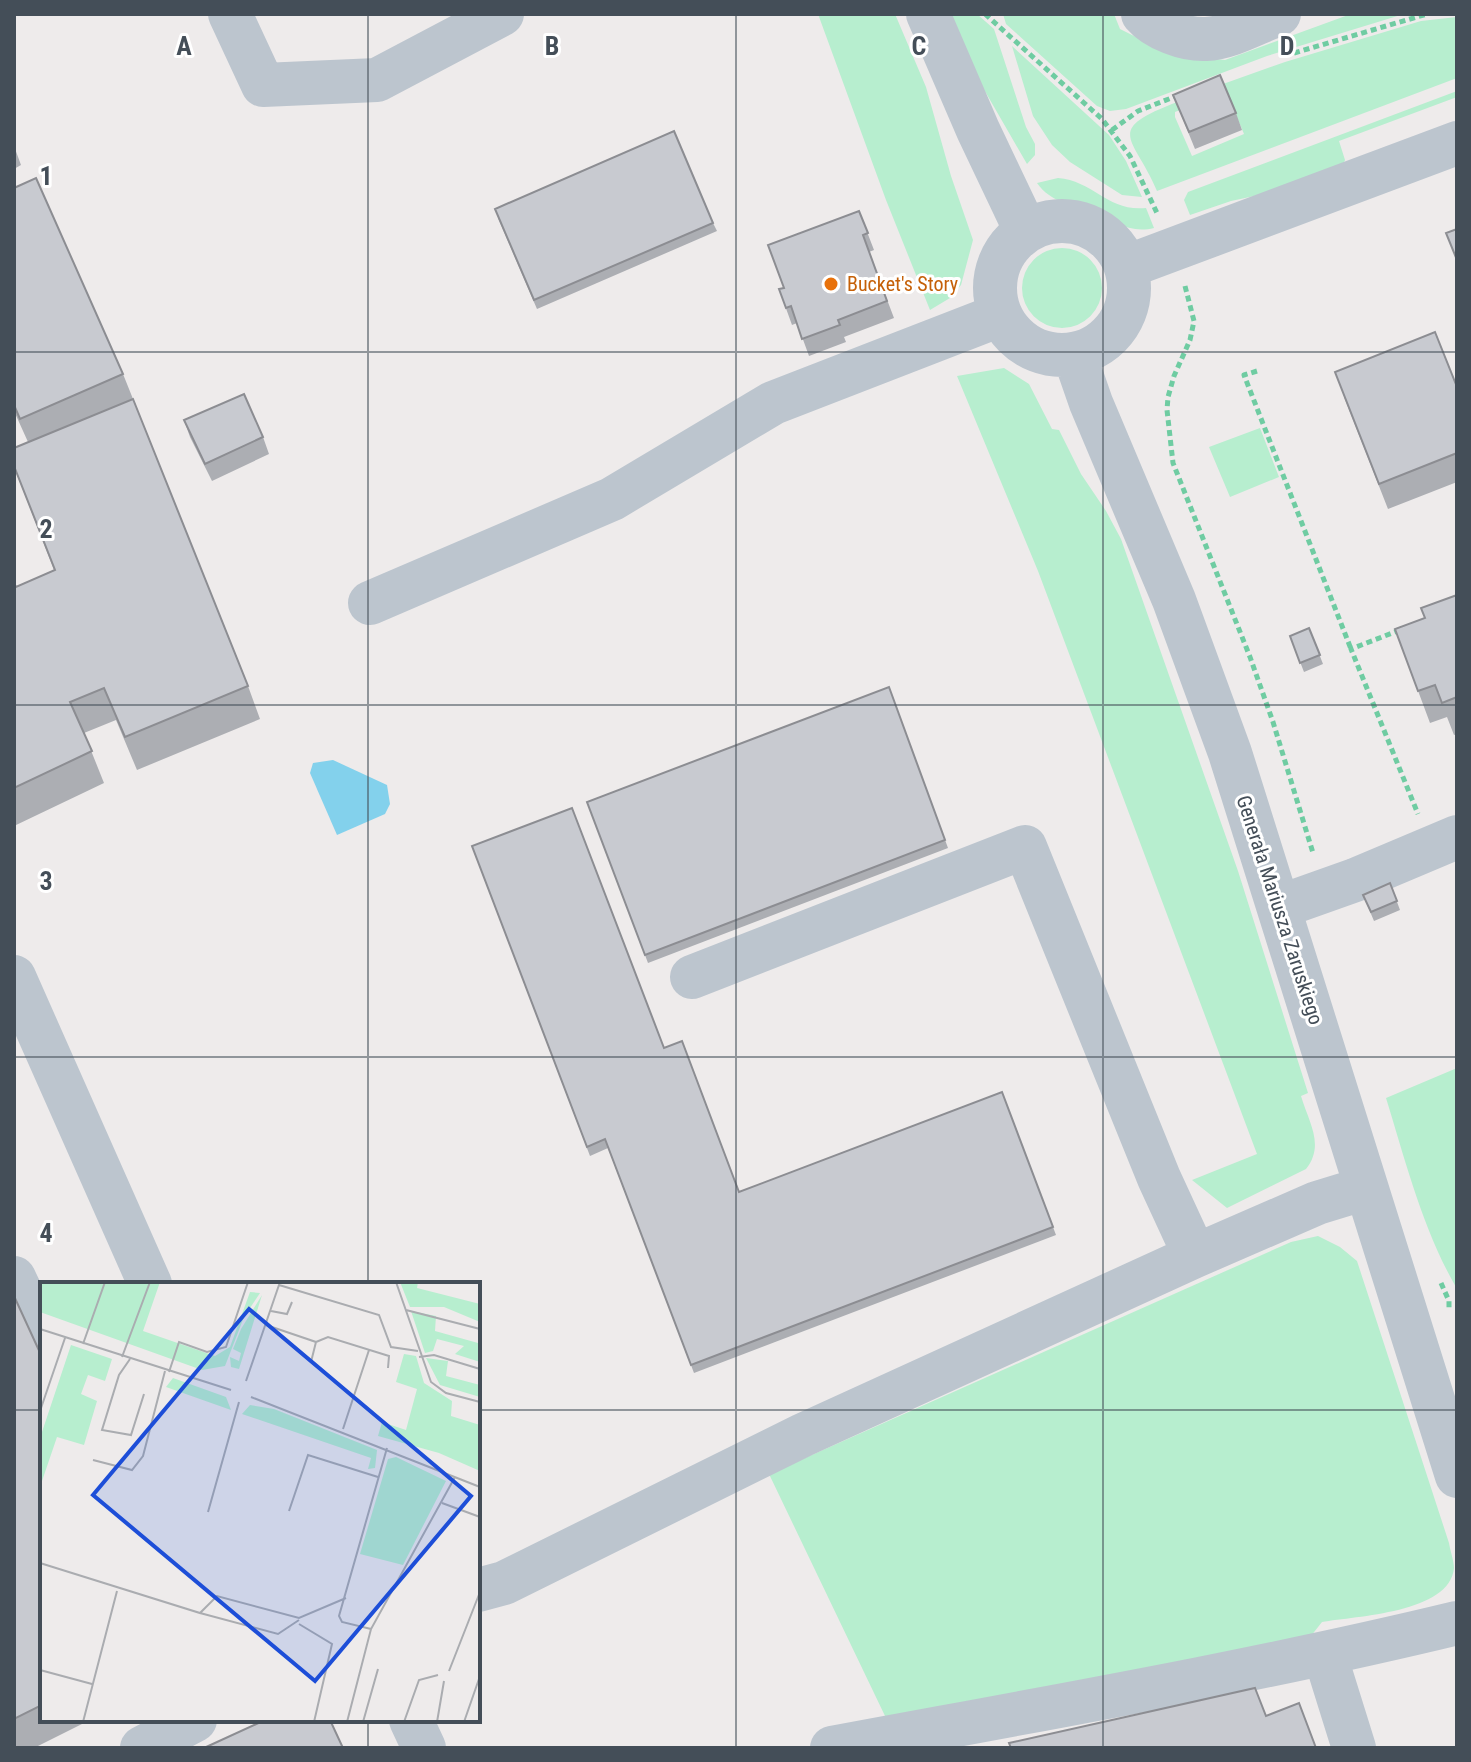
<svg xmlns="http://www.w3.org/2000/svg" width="1471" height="1762" viewBox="0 0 1471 1762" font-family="'Roboto Condensed',sans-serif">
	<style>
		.green { fill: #b7eecf }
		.water { fill: #83d1ec }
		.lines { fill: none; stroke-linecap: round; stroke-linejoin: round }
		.path { stroke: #6fcca2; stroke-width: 5; stroke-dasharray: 6 4; stroke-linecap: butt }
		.minor { stroke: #bcc5ce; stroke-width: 44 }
		.wall { fill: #acaeb3 }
		.building { fill: #c8cad0; stroke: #8c8d92; stroke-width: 2 }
		.grid { fill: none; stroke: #444e58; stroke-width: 2; stroke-opacity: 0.55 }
		.food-dot { fill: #e8710a; stroke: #fff; stroke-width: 3 }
		.labels { text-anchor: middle; stroke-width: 6; stroke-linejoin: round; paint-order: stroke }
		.food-label { font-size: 20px; fill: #c56008; stroke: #fff; text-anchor: start }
		.street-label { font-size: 20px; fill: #444e58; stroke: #fff }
		.inset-road { fill: none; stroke: #aaacb0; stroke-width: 2 }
		.view { fill: #1d4ed8; fill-opacity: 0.15; stroke: #1d4ed8; stroke-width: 4 }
		.inset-edge { fill: none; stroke: #444e58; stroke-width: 4 }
		.grid-label { font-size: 26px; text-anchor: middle; font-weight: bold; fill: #444e58; stroke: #fff; stroke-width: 6; stroke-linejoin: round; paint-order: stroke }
	</style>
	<rect width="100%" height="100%" fill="#eeebeb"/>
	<!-- green -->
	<path class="green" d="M 818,14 L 895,14 L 926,87 L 951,176 L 973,240 L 961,285 L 950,298 L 930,310 L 886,200 Z
		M 948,14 L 977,14 L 994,29 L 1026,127 L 1035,144 L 1035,155 L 1027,164 L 967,60 Z
		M 1003,14 L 1114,14 L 1120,29 L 1170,54 L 1225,60 L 1351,14 L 1404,14 L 1267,56 L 1126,109 L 1110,111 L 1097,106 L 1006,24 Z
		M 1457,17 L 1457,78 L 1157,191 C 1134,136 1102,131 1177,102 L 1180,110 L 1175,112 L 1175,117 L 1192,156 L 1244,134 L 1223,84 L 1285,62 L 1421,21 Z
		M 1012,46 L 1109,135 L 1126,161 L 1142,197 L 1122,195 L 1070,162 L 1052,145 L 1033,116 Z
		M 1457,91 L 1457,97 L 1339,141 L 1345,160 L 1341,169 L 1282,190 L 1231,201 L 1190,215 L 1184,200 L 1188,192 Z
		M 1058,178 C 1094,181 1108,212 1146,208 L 1154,228 C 1130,234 1113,221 1093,213 C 1072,204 1051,203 1037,183 Z
		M1022 288a40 40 0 1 1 80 0a40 40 0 1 1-80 0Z
		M 1004,368 L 1029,384 L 1052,429 L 1059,430 L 1081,474 L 1106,511 L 1121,539 L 1238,871 L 1308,1093 L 1301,1096 C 1309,1123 1325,1145 1306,1169 L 1227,1208 L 1192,1180 L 1257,1154 L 1038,571 L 957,376 Z
		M 1260,428 L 1279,477 L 1230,497 L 1209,447 Z
		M 1457,1068 L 1457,1289 C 1423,1230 1406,1163 1386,1098 Z
		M 1318,1236 L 1340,1247 L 1357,1261 L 1449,1543 C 1450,1550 1454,1561 1454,1568 C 1450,1613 1356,1616 1322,1622 L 1307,1641 L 886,1718 L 769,1474 L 1291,1242 Z"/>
	<!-- water -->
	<path class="water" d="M 333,760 L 387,785 L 390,804 L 385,814 L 337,835 L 310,773 L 313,763 Z"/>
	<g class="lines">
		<!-- path -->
		<path class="path" d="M 985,14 L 1102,119 L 1130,156 L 1157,213
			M 1294,53 L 1427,14
			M 1112,130 L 1138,111 L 1179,95
			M 1185,286 L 1194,321 L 1190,340 L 1174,376 L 1168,397 L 1167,410 L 1173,463 L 1250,657 L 1273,722 L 1313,853
			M 1257,371 L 1244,375 L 1351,649
			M 1400,630 L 1351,649 L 1418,814
			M 1441,1283 L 1449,1301 L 1449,1311"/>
		<!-- minor -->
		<path class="minor" d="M 230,14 L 263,85 L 377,80 L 502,14
			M 928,14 L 978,130 L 1026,231
			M 1143,14 C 1156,29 1185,40 1206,39 C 1230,38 1257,22 1279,14
			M995 288a67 67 0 1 1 134 0a67 67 0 1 1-134 0Z
			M 1126,267 L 1457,143
			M 1074,354 L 1091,403 L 1174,600 L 1230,753 L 1457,1476
			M 370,603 L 612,499 L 773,403 L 1000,315
			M 1279,907 L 1355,880 L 1457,837
			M 14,977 L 150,1284
			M 692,977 L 1025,847 L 1159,1178 L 1195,1256
			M 14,1278 L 42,1337
			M 478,1590 L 504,1583 L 803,1435 L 1195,1256 L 1317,1203 L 1366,1188
			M 1325,1655 L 1354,1748
			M 411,1720 L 424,1748
			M 142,1748 L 195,1720
			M 832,1748 C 1041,1709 1250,1673 1457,1623"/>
	</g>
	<!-- wall -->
	<path class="wall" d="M 1173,95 L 1236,113 L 1242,130 L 1195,149 Z
		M 14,146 L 21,165 L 14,169 Z
		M 14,188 L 123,374 L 248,686 L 260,719 L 137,770 L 116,720 L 84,733 L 104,783 L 14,826 L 14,583 L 16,587 L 54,570 L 14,467 L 28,442 L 14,411 Z
		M 859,211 L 874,250 L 869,252 L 894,318 L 844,337 L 846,342 L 809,356 L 797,323 L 792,325 L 779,289 L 783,288 Z
		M 498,218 L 713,223 L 717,231 L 537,309 Z
		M 1457,387 L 1457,482 L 1388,509 L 1344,397 Z
		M 184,420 L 263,437 L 269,454 L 212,481 L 190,437 Z
		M 1457,595 L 1457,734 L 1454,735 L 1447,717 L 1430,723 L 1395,629 L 1425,618 Z
		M 1309,628 L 1323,664 L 1304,672 L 1290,636 Z
		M 889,687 L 948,848 L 648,963 L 587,802 Z
		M 472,846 L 664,1048 L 739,1192 L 1002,1092 L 1056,1235 L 694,1373 L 608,1148 L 590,1156 Z
		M 1390,883 L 1400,910 L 1374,921 L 1363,895 Z
		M 14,1296 L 42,1357 L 42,1720 L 90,1720 L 34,1748 L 14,1748 Z"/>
	<!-- building -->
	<path class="building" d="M 1220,75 L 1236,113 L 1189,132 L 1173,95 Z
		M 674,131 L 713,223 L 534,300 L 495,209 Z
		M 36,178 L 123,374 L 20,419 L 14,405 L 14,188 Z
		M 859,211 L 868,233 L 863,235 L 887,301 L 838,320 L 840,325 L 802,339 L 791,306 L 786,308 L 779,289 L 784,288 L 768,245 Z
		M 1457,229 L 1457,260 L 1446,233 Z
		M 1435,332 L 1457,387 L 1457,453 L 1379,484 L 1335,372 Z
		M 244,394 L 263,437 L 205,464 L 184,420 Z
		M 133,399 L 248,686 L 125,737 L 104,688 L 70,702 L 92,751 L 14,788 L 14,583 L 16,587 L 55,570 L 14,466 L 14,448 Z
		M 1457,595 L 1457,697 L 1442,703 L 1435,685 L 1418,691 L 1395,629 L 1425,618 L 1421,608 Z
		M 1309,628 L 1320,655 L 1300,663 L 1290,636 Z
		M 889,687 L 945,840 L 645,955 L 587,802 Z
		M 572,808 L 664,1048 L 682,1041 L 739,1192 L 1002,1092 L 1053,1227 L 691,1365 L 605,1139 L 587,1147 L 472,846 Z
		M 1390,883 L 1397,901 L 1371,912 L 1363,895 Z
		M 14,1296 L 42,1357 L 42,1705 L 14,1719 Z
		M 1255,1688 L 1266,1716 L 1299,1703 L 1316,1748 L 1011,1748 L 1009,1743 Z
		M 265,1720 L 330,1720 L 343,1748 L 204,1748 Z"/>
	<!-- grid -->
	<path class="grid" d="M 368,14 L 368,1284M 736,14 L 736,1748M 1103,14 L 1103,1748M 14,352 L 1457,352M 14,705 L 1457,705M 14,1057 L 1457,1057M 14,1410 L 42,1410M 478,1410 L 1457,1410M 368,1720 L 368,1748"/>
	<!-- markers -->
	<circle class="food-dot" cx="831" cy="284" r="8"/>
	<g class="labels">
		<!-- food labels -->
		<g class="food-label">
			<text x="847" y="291">Bucket's Story</text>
		</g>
		<!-- street labels -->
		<g class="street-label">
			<text transform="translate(1280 910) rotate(72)" y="7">Generała Mariusza Zaruskiego</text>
		</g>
	</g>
	<!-- overview -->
	<g transform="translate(40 1282)">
		<rect width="440" height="440" fill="#eeebeb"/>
		<path d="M 0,0 L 120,0 L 103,49 L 175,74 L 190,65 L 210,10 L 220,11 L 204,35 L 185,84 L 162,88 L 0,30 ZM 360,0 L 378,0 L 377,6 L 440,22 L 440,40 L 404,25 L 370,25 ZM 222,13 L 199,87 L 191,85 L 190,75 L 199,79 L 201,71 L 193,67 L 201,47 ZM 371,29 L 396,34 L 395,49 L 438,61 L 440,80 L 415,72 L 424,64 L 397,57 L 393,69 L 385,71 ZM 31,63 L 72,77 L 65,99 L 48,93 L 41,112 L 57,119 L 44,163 L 17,155 L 2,199 L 0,156 ZM 364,72 L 376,74 L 384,101 L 412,119 L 411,134 L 440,143 L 440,189 L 399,171 L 338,154 L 342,140 L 366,148 L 377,107 L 356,100 ZM 386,76 L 408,79 L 406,94 L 440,103 L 440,115 L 400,103 ZM 133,96 L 186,115 L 191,128 L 126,105 ZM 210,123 L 234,127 L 337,168 L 335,186 L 328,187 L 331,176 L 202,132 ZM 356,175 L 406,199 L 363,283 L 320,272 L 348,177 Z" fill="#b7eecf"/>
		<path class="inset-road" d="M 356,0 L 391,100 L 406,111 L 440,120M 239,3 L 339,33 L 351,65 L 378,69M 366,28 L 440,47M 231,29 L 247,32 L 252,20M 226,43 L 276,60 L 271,80M 0,47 L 191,108M 276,60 L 288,55 L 349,74 L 348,86M 43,62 L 65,0M 82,75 L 110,0M 379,75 L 394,73 L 440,87M 90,77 L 79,93 L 62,148 L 91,153 L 104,112M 129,90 L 139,60 L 167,70 L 186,65 L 208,0M 206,99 L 240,0M 211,115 L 440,205M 0,129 L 25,56M 303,147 L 329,68M 53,178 L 92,188 L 103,174 L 125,89M 402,221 L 440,235M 249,229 L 268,173 L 338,195M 168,230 L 199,120M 0,281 L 160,331 L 177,314 L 259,336 L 306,316M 160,331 L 238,352 L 259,338M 259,342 L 292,362 L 274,440M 331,347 L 302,340 L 299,334 L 347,166M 0,388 L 52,402M 409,389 L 440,310M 43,440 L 77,309M 307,440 L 331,347 L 415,195M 323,440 L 338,387M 364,440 L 379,398 L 398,393M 397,440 L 404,399M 424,440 L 440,394"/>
		<path class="view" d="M 209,27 L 431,214 L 275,399 L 53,213 Z"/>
		<rect width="440" height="440" class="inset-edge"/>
	</g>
	<g class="grid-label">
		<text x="184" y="55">A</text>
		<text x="552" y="55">B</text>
		<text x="919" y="55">C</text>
		<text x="1287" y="55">D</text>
		<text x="46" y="185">1</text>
		<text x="46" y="538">2</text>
		<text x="46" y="890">3</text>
		<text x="46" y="1242">4</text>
	</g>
	<!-- border -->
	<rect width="1471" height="1762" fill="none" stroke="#444e58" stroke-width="32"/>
</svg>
